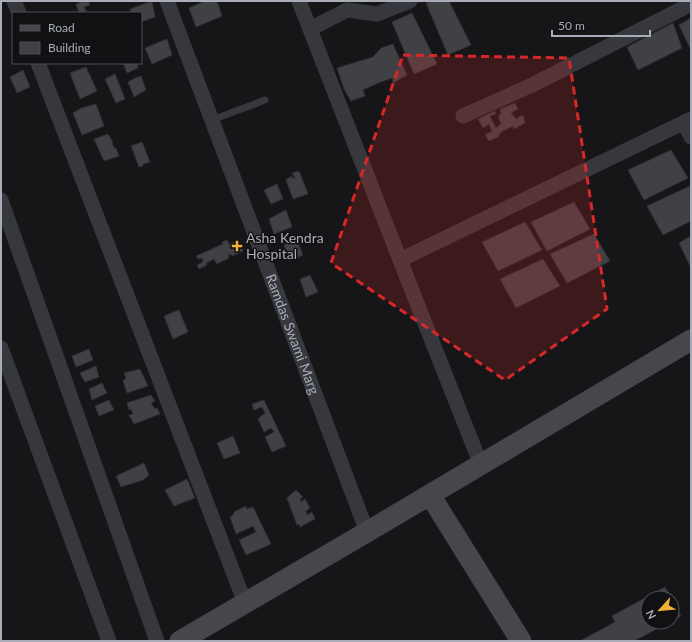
<svg xmlns="http://www.w3.org/2000/svg" width="692" height="642" viewBox="0 0 692 642" font-family="Lato,sans-serif">
	<style>
		.building { fill: #404145; stroke: #303034 }
		.lines { fill: none; stroke-linecap: round; stroke-linejoin: round }
		.lane { stroke: #37383d; stroke-width: 7 }
		.street { stroke: #37383d; stroke-width: 15 }
		.secondary { stroke: #45474d; stroke-width: 21 }
		.marked { fill: #d62828; fill-opacity: 0.2; stroke: #d62828; stroke-width: 3; stroke-dasharray: 8 5; stroke-linejoin: round }
		.poi-dot { fill: #f2b134; stroke: #111113; stroke-width: 1.5 }
		.labels { text-anchor: middle; stroke-width: 3; stroke-linejoin: round; paint-order: stroke }
		.poi-label { font-size: 14px; fill: #a8adb8; stroke: #111113; text-anchor: start }
		.street-label { font-size: 14px; fill: #a8adb8; stroke: #111113 }
	</style>
	<rect width="100%" height="100%" fill="#161618"/>
	<!-- building -->
	<path class="building" d="M 83,1 L 88,1 L 90,5 L 84,7 L 87,13 L 79,13 L 76,4 Z
		M 152,1 L 155,17 L 141,22 L 141,13 L 131,13 L 130,9 Z
		M 205,1 L 217,1 L 222,16 L 196,27 L 189,8 Z
		M 430,1 L 449,1 L 471,45 L 448,55 L 426,3 Z
		M 412,13 L 437,64 L 414,74 L 392,22 Z
		M 691,18 L 691,47 L 690,48 L 679,25 Z
		M 673,23 L 682,48 L 638,70 L 627,47 Z
		M 167,39 L 172,55 L 152,64 L 145,48 Z
		M 393,44 L 407,75 L 393,83 L 392,78 L 378,83 L 363,90 L 365,96 L 351,101 L 344,89 L 337,68 L 373,57 L 381,48 Z
		M 123,63 L 137,63 L 138,68 L 127,73 Z
		M 86,67 L 97,91 L 80,99 L 70,73 Z
		M 23,70 L 30,87 L 17,93 L 10,77 Z
		M 115,74 L 125,99 L 116,103 L 105,79 Z
		M 141,76 L 146,90 L 134,97 L 128,82 L 135,78 Z
		M 515,103 L 518,109 L 511,113 L 516,119 L 523,115 L 525,123 L 514,129 L 513,126 L 501,132 L 498,137 L 489,141 L 485,135 L 492,131 L 489,124 L 483,128 L 478,119 L 495,111 L 496,114 L 490,116 L 496,128 L 501,124 L 498,116 L 501,114 L 500,109 Z
		M 96,104 L 104,126 L 82,135 L 73,113 L 82,108 Z
		M 108,134 L 113,142 L 112,143 L 114,148 L 116,148 L 119,156 L 104,161 L 94,139 Z
		M 142,142 L 150,162 L 143,164 L 143,166 L 139,167 L 131,146 Z
		M 671,150 L 688,178 L 644,200 L 628,170 Z
		M 299,171 L 308,194 L 293,199 L 286,180 L 291,176 L 292,178 L 295,178 L 292,173 Z
		M 277,184 L 283,199 L 271,204 L 264,190 Z
		M 690,186 L 691,221 L 663,235 L 647,206 Z
		M 574,202 L 590,229 L 547,251 L 531,222 Z
		M 286,210 L 292,227 L 274,234 L 269,219 Z
		M 525,222 L 542,250 L 498,271 L 482,242 Z
		M 594,234 L 610,261 L 567,283 L 550,254 Z
		M 691,236 L 691,268 L 679,243 Z
		M 296,238 L 303,255 L 290,261 L 284,245 Z
		M 227,240 L 229,244 L 238,240 L 243,251 L 232,256 L 231,254 L 228,255 L 229,258 L 217,264 L 214,259 L 206,263 L 207,265 L 199,269 L 197,265 L 203,262 L 202,258 L 198,259 L 196,256 L 223,244 L 222,242 Z
		M 543,259 L 560,286 L 516,308 L 500,279 Z
		M 310,275 L 318,292 L 306,297 L 300,279 Z
		M 179,310 L 188,332 L 173,339 L 164,316 Z
		M 89,349 L 93,360 L 76,367 L 72,356 Z
		M 96,366 L 99,377 L 85,382 L 80,373 Z
		M 140,369 L 148,386 L 127,393 L 123,381 L 126,378 L 124,373 Z
		M 102,383 L 107,393 L 92,400 L 89,389 Z
		M 151,395 L 155,401 L 151,403 L 155,409 L 157,408 L 160,414 L 134,424 L 129,415 L 133,414 L 131,409 L 129,410 L 127,403 Z
		M 109,400 L 114,410 L 99,416 L 95,406 Z
		M 264,400 L 286,446 L 272,452 L 265,437 L 274,432 L 271,428 L 264,432 L 258,419 L 265,413 L 262,407 L 254,410 L 252,404 Z
		M 233,436 L 240,453 L 224,459 L 217,443 Z
		M 144,463 L 149,475 L 143,480 L 121,487 L 116,476 Z
		M 187,479 L 195,498 L 174,506 L 165,490 Z
		M 296,490 L 303,497 L 300,499 L 301,502 L 305,499 L 310,508 L 306,511 L 307,515 L 312,512 L 315,519 L 300,527 L 299,524 L 297,525 L 287,498 Z
		M 246,506 L 246,509 L 253,507 L 271,544 L 246,555 L 239,540 L 256,532 L 253,526 L 236,534 L 230,517 L 234,514 L 234,512 Z
		M 665,587 L 671,598 L 648,598 L 648,622 L 670,622 L 634,641 L 580,641 L 615,622 L 612,616 Z
		M 672,600 L 681,616 L 672,621 Z"/>
	<g class="lines">
		<!-- lane -->
		<path class="lane" d="M 212,120 L 265,100"/>
		<!-- street -->
		<g class="street">
			<path d="M 14,1 L 19,13"/>
			<path id="s1" d="M 167,1 L 367,532"/>
			<path d="M 299,1 L 400,260"/>
			<path d="M 310,29 L 347,10 L 377,14 L 410,1"/>
			<path d="M 38,63 L 245,603"/>
			<path d="M 463,116 L 532,85 L 691,4"/>
			<path d="M 684,123 L 691,137"/>
			<path d="M 1,200 L 157,641"/>
			<path d="M 1,348 L 109,641"/>
			<path d="M 481,465 L 400,260 L 691,119"/>
		</g>
		<!-- secondary -->
		<path class="secondary" d="M 430,495 L 521,641
			M 180,641 L 367,532 L 691,340"/>
	</g>
	<!-- marked area -->
	<path class="marked" d="M 403,55 L 569,58 L 607,309 L 505,380 L 331,263 Z"/>
	<!-- markers -->
	<path class="poi-dot" d="M235 240h4v4h4v4h-4v4h-4v-4h-4v-4h4z"/>
	<g class="labels">
		<!-- poi labels -->
		<g class="poi-label">
			<text x="246" y="243">Asha Kendra<tspan x="246" dy="16">Hospital</tspan></text>
		</g>
		<!-- street labels -->
		<g class="street-label">
			<text dy="5" stroke="none"><textPath href="#s1" startOffset="356">Ramdas Swami Marg</textPath></text>
		</g>
	</g>
	<!-- border -->
	<rect width="692" height="642" fill="none" stroke="#a8adb8" stroke-width="4"/>
	<!-- legend -->
	<rect x="12" y="12" width="130" height="52" fill="#111113" stroke="#4d4f55"/>
	<rect x="20" y="25" width="20" height="6" fill="#45474d" stroke="#4d4f55"/>
	<text x="48" y="32" font-size="12" fill="#a8adb8">Road</text>
	<rect x="20" y="42" width="20" height="12" fill="#404145" stroke="#4d4f55"/>
	<text x="48" y="52" font-size="12" fill="#a8adb8">Building</text>
	<!-- north arrow -->
	<g transform="translate(660 610) rotate(243)"><circle r="19" fill="#111113" stroke="#4d4f55"/>
	<path d="M0-3L7 15L0 10L-7 15Z" fill="#f2b134"/>
	<text y="-6" font-size="11" font-weight="bold" text-anchor="middle" fill="#a8adb8">N</text>
	</g>
	<!-- scale -->
	<path d="M552 30v6h98v-6" fill="none" stroke="#a8adb8" stroke-width="2"/>
	<text x="558" y="30" font-size="12" fill="#a8adb8" stroke="#111113" stroke-width="3" paint-order="stroke">50 m</text>
</svg>
